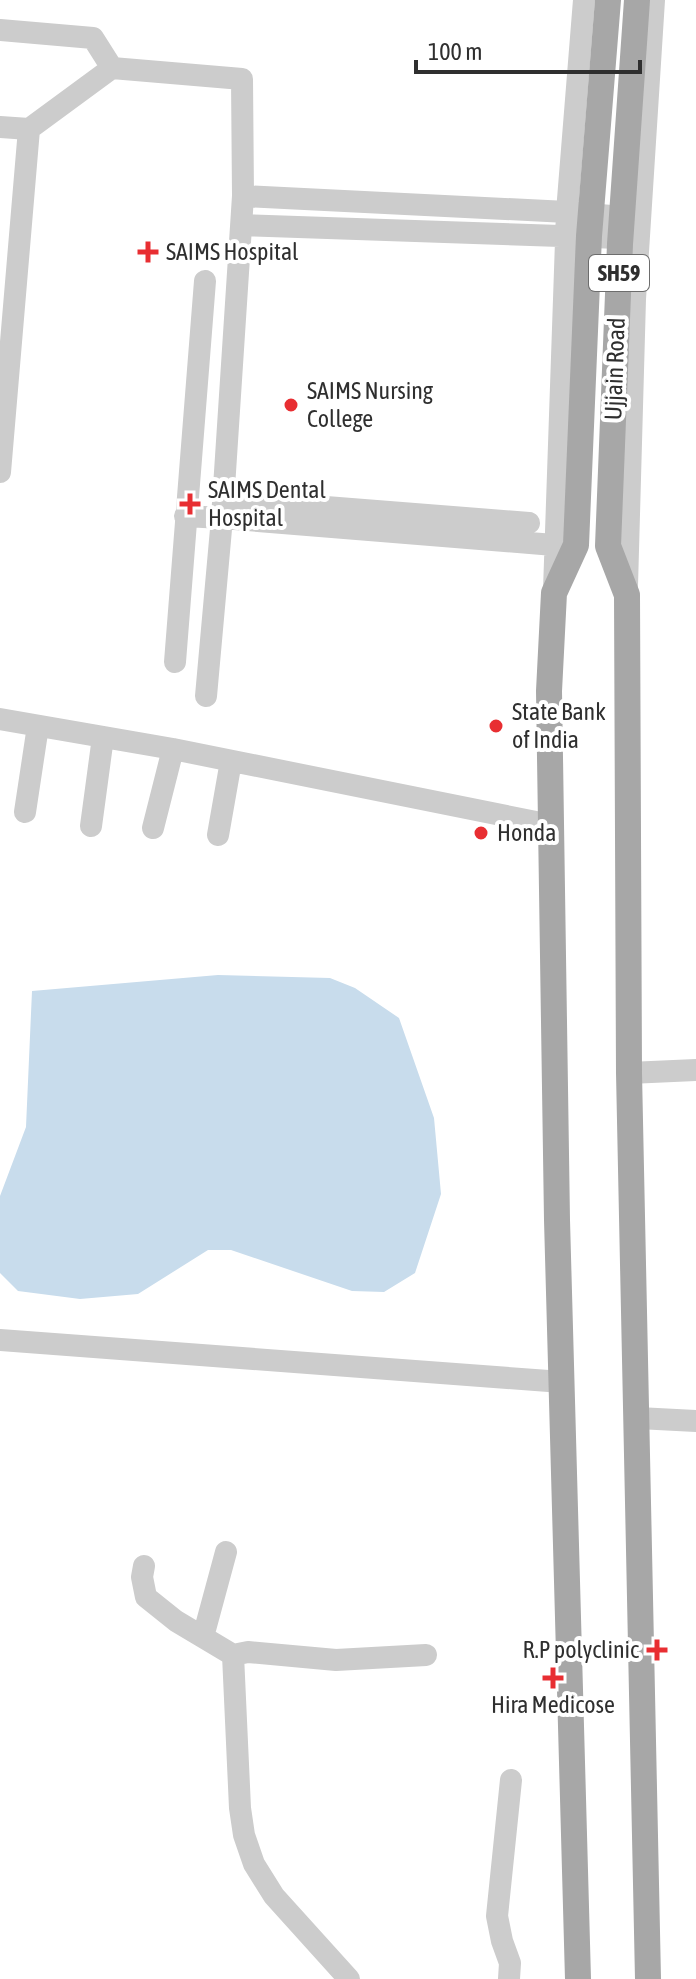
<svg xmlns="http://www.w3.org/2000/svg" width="696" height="1979" viewBox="0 0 696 1979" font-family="'Asap Condensed',sans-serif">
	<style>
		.water { fill: #c8dcec }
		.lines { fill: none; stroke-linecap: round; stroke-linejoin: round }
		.minor { stroke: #ccc; stroke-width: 22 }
		.major { stroke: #a7a7a7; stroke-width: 26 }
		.poi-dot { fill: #e82e32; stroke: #fff; stroke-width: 3 }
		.labels { text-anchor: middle; stroke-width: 8; stroke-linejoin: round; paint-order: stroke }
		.shield { fill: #fff; stroke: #6d6d6d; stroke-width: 2 }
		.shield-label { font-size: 22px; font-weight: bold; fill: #2f2f2f }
		.poi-label { font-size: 24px; fill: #2f2f2f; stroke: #fff; text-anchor: start }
		.street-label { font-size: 24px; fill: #2f2f2f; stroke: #fff }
	</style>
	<rect width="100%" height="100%" fill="#fff"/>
	<!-- water -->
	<path class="water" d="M 218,975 L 330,978 L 355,988 L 399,1018 L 434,1118 L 441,1194 L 415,1273 L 384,1292 L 352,1291 L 231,1250 L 208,1250 L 138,1294 L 80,1299 L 18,1291 L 0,1273 L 0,1196 L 26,1127 L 32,991 Z"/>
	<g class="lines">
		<!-- minor -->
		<path class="minor" d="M 0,30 L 93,38 L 112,68 L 242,79 L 243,196 L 222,518 L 185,516
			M 0,127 L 29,129
			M 243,196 L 567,212 L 622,217
			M 242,225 L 620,238
			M 0,472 L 29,129 L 112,68
			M 224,499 L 529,523
			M 627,586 L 635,299 L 654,0
			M 554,590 L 567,212 L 584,0
			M 175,662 L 205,281
			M 206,696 L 222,518 L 554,545
			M 0,719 L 173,749 L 551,825
			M 25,812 L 38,726
			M 91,826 L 103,737
			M 153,828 L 173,749
			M 218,835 L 231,761
			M 629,1073 L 696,1070
			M 0,1340 L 562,1382
			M 638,1418 L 696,1421
			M 144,1566 L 142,1577 L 146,1597 L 176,1621 L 233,1655 L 240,1808 L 244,1835 L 254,1864 L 274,1896 L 349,1979
			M 203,1637 L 226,1552
			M 233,1655 L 248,1652 L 336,1660 L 426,1655
			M 509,1979 L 510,1963 L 502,1941 L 497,1916 L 511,1780"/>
		<!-- major -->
		<path class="major" d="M 637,0 L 620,244 L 608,546 L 627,595 L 629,1073 L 648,1979
			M 578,1979 L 557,1220 L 549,691 L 554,593 L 576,545 L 589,236 L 608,0"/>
	</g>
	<!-- markers -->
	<g class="poi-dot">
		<path d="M144 240h8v8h8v8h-8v8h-8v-8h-8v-8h8z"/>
		<circle cx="291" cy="405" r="8"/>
		<path d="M186 492h8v8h8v8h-8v8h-8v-8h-8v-8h8z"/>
		<circle cx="496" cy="726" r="8"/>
		<circle cx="481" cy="833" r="8"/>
		<path d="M653 1638h8v8h8v8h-8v8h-8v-8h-8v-8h8z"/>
		<path d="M549 1666h8v8h8v8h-8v8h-8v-8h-8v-8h8z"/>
	</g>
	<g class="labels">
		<!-- shield labels -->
		<rect class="shield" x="589" y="255" width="60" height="36" rx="6"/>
		<g class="shield-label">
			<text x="619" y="281">SH59</text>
		</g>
		<!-- poi labels -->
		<g class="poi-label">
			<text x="166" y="260">SAIMS Hospital</text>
			<text x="307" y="399">SAIMS Nursing<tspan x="307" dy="28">College</tspan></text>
			<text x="208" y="498">SAIMS Dental<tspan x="208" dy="28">Hospital</tspan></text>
			<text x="512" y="720">State Bank<tspan x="512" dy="28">of India</tspan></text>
			<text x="497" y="841">Honda</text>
			<text x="639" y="1658" text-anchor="end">R.P polyclinic</text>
			<text x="553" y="1713" text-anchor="middle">Hira Medicose</text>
		</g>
		<!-- street labels -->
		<g class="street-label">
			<text transform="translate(615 369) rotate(-88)" y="8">Ujjain Road</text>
		</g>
	</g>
	<!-- scale -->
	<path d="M416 60v12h224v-12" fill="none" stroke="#2f2f2f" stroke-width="4"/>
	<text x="428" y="60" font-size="24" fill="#2f2f2f" stroke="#ffffff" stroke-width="6" paint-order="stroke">100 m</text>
</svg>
